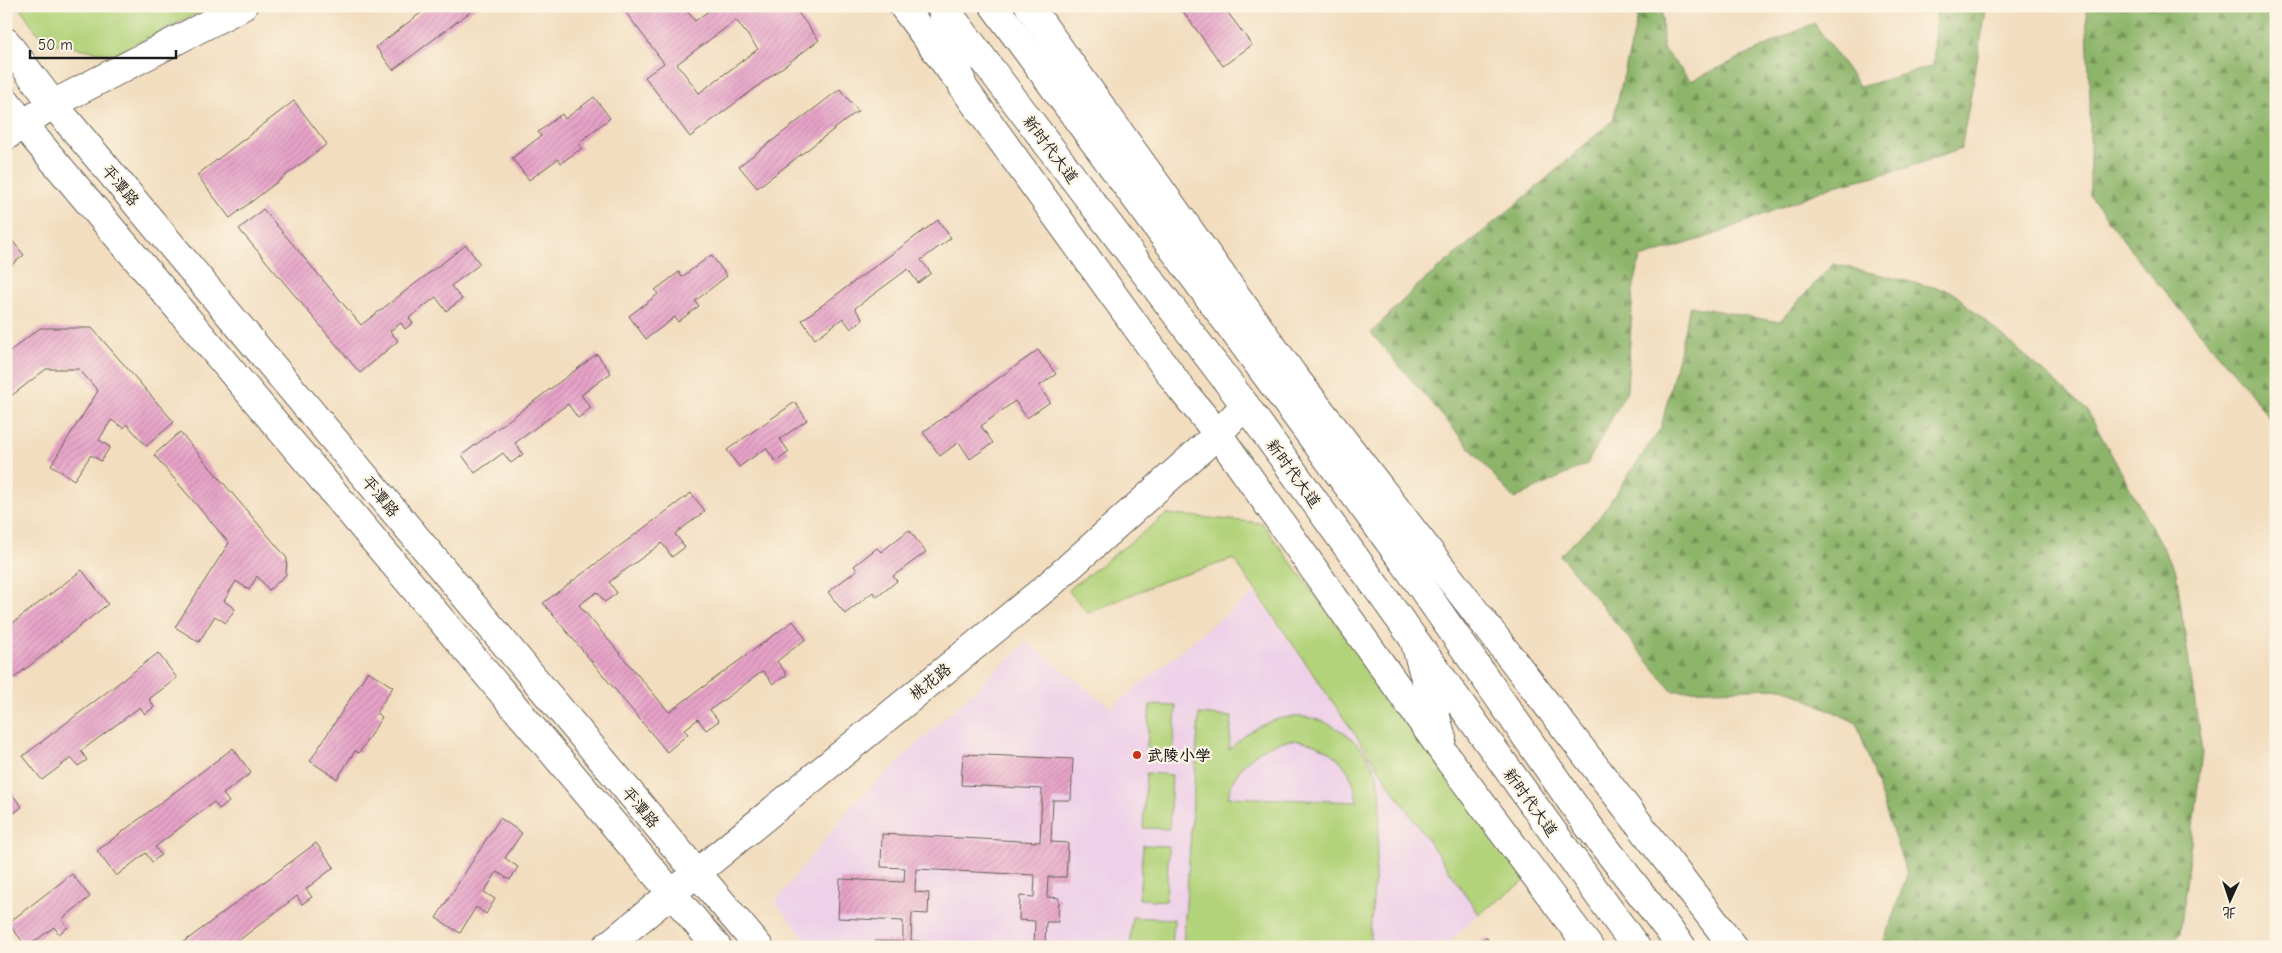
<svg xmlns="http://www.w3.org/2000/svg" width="2282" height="953" font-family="'Comic Neue','LXGW WenKai TC',sans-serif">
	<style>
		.built { fill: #eed0e8 }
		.green { fill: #b2d37a; stroke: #67784b; fill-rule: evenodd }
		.forest { fill: url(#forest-firs); stroke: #546843 }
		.building { fill: url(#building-hatch); fill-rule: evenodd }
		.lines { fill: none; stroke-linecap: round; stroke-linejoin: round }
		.secondary-casing { stroke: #676055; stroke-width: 30 }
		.primary-casing { stroke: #676055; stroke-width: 30 }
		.secondary { stroke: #fff; stroke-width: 28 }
		.primary { stroke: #fff; stroke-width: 28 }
		.poi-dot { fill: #c8321e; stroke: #fcf5e5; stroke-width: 2 }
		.labels { text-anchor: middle; stroke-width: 4.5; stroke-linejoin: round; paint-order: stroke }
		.street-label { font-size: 16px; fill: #1c1c1c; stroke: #fcf5e5 }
		.poi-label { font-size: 16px; font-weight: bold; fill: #1c1c1c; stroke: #fcf5e5; text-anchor: start }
	</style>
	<defs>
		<pattern id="forest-firs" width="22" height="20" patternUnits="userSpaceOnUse" patternTransform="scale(1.25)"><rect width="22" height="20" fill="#8db56a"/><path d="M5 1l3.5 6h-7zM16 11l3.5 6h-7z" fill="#729256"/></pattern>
		<pattern id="building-hatch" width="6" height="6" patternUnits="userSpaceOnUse" patternTransform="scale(1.25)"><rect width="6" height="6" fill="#e6a2c7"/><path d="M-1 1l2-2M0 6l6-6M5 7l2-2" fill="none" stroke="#c58baa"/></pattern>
	</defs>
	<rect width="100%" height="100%" fill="#fcf5e5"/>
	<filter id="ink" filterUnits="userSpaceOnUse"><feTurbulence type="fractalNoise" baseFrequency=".02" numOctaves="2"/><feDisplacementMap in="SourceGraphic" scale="10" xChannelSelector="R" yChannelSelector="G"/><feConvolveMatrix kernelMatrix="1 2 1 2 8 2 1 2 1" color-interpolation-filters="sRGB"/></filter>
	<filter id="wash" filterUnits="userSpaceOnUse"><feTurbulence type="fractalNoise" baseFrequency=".0096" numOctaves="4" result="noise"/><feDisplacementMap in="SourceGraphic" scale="20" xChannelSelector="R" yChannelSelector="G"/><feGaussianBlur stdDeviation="1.12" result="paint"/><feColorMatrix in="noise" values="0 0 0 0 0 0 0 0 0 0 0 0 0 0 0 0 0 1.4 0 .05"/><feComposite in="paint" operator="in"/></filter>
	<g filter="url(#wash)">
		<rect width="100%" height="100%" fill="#f2ddbf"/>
		<path class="built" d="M1256,593L1479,914L1443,947H812L775,902L854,803L1027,642L1112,708L1217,621Z"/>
		<g class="green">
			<path d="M19,6H211L114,55L43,41Z"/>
			<path d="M1167,514L1262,523L1526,880L1479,914L1234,559L1164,581L1088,613L1068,590Z"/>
			<path d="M1150,705L1176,706L1173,761L1146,759Z"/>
			<path d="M1199,714L1232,717L1229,750C1266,711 1313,704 1354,741C1372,757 1381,778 1381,802L1369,947H1183ZM1289,740C1327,740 1354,764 1357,802L1228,797C1234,766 1259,745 1289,740Z"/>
			<path d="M1146,773L1172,775L1169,829L1143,828Z"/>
			<path d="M1143,845L1169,846L1166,901L1139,899Z"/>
			<path d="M1132,917L1174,919L1172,947H1130Z"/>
		</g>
		<g class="forest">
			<path d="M1638,6H1662L1663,49L1691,81L1814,23L1860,87L1933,66L1937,6H1987L1961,149L1903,169L1830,187L1714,235L1640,258L1633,290L1627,390L1587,464L1514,499L1371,333L1415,288L1538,186L1613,120L1639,12Z"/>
			<path d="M2086,6H2276V427L2238,377L2142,265L2090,195V97Z"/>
			<path d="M1833,264L1951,291L2087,410L2176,572L2202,752L2180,933L2167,947H1882L1907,875L1857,723L1783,688L1672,691L1560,555L1598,519L1661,428L1690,306L1779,322Z"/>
		</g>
		<g id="blocks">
			<g class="building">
				<path d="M430,6H478L393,70L376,47Z"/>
				<path d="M621,6H683L695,21L715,6H793L819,40L690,137L645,77L664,63ZM736,20L758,49L699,93L677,64Z"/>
				<path d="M1179,6H1223L1252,45L1223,66Z"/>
				<path d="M840,89L858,111L757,188L739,166Z"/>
				<path d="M594,97L610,118L578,143L582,148L561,163L558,159L529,180L512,158L541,136L538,132L562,114L565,119Z"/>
				<path d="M294,101L327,144L230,218L197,175Z"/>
				<path d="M263,209L361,325L466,245L480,264L451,286L462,299L446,311L436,297L409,318L413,323L405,329L401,323L390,331L398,341L360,373L239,229Z"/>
				<path d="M938,220L951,238L921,260L931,273L918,283L908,269L855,308L863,320L851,329L843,318L815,339L802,320Z"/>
				<path d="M6,233L24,255L6,269Z"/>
				<path d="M711,255L727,276L695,301L699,306L678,322L675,317L646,339L629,316L658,294L655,290L679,272L682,277Z"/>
				<path d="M40,328H92L174,422L146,446L127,424L124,428L111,420L99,440L110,447L101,461L91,455L74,480L51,465L98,391L79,369H46L6,400V354Z"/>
				<path d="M1038,350L1056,374L1039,386L1050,402L1027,418L1015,401L981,426L993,443L970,459L959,442L940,456L923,432Z"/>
				<path d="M597,354L611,373L581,395L591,408L578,418L568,404L515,443L523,454L511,463L503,453L475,473L462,455Z"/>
				<path d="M795,402L807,420L780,439L789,452L776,462L766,448L739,467L727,450Z"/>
				<path d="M180,432L287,558L286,575L269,590L257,576L249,590L236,581L224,601L235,609L226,623L215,616L199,642L175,627L229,543L154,455Z"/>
				<path d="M691,493L705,511L675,534L685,547L672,557L662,543L609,582L617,593L605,602L597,592L579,605L669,712L793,621L806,639L777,661L787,675L773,684L763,671L710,710L719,721L706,730L698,719L684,730L688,734L667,752L543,603Z"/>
				<path d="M909,530L926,552L893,576L897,581L877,597L873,592L845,614L828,592L857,570L854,566L877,548L881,552Z"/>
				<path d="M82,570L108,604L14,678L6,669V628Z"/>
				<path d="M158,653L177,678L149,699L154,707L145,714L140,707L81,751L87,760L78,766L71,758L42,780L23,756Z"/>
				<path d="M368,671L393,687L376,713L382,717L359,753L355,751L337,779L310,761Z"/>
				<path d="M233,748L251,773L223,794L229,802L219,809L214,802L155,847L161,855L152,862L146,853L116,876L97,851Z"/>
				<path d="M963,754L1073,759L1071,800H1053L1051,842L1068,843L1066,877H1048L1047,897L1059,898L1058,922H1046L1045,947H1034L1035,921L1019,920L1020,896L1034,897L1035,875L916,869L915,892L929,893L928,914L912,913L911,941L1008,947H875V941L903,942V921L838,918L840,879L904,882L905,868L881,867L882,834L1040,842L1042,789L961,785Z"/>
				<path d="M6,786L22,807L6,819Z"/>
				<path d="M500,818L522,833L505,858L518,867L510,880L497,872L484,892L495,899L486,914L476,907L460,933L436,918Z"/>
				<path d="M316,843L334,867L306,889L312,897L302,904L297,896L238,941L242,947H181L180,945Z"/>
				<path d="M72,874L90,897L62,919L68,927L59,934L54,927L27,947L8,923Z"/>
				<path d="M1486,937L1494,947H1475Z"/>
			</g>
		</g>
	</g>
	<g filter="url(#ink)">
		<use href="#blocks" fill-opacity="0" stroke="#676055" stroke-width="1"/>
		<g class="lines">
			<g class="secondary-casing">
				<g id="secondary">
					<path d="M903,6L954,75"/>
					<path d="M941,6L963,87L1182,390L1218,434L1449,760L1589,947"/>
					<path d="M1029,6L1293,375L1734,947"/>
					<path d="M6,42L53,104L759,947"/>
					<path d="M6,101L22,123L717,947"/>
					<path d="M6,136L53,104L243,6"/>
					<path d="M1415,643L1442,738"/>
					<path d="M606,947L1049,585L1218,434L1245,405"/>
				</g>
			</g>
			<g class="primary-casing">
				<g id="primary">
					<path d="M943,6L1245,405L1636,947"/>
					<path d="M994,6L1404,562L1587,824L1682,947"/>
				</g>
			</g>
			<use href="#secondary" class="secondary"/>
			<use href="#primary" class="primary"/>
		</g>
	</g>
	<circle class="poi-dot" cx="1137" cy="755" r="5"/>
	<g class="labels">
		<g class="street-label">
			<text transform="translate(1051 149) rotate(53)" y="6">新时代大道</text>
			<text transform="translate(121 185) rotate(50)" y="6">平潭路</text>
			<text transform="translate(1294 473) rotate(54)" y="6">新时代大道</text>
			<text transform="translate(381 496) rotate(50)" y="6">平潭路</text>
			<text transform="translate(930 681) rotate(-39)" y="6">桃花路</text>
			<text transform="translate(1531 802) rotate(54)" y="6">新时代大道</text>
			<text transform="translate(641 807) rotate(50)" y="6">平潭路</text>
		</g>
		<g class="poi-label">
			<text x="1147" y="761">武陵小学</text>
		</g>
	</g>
	<rect width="2282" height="953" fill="none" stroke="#fcf5e5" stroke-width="25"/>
	<g transform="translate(2230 900) rotate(183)" stroke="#fcf5e5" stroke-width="4" paint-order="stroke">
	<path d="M0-4L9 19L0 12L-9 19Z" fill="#1c1c1c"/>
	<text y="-8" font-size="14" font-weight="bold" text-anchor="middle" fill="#1c1c1c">北</text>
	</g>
	<path d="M30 50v8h146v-8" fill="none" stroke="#1c1c1c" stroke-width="2.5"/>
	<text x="38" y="50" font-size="15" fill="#1c1c1c" stroke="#fcf5e5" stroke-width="4" paint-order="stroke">50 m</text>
</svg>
